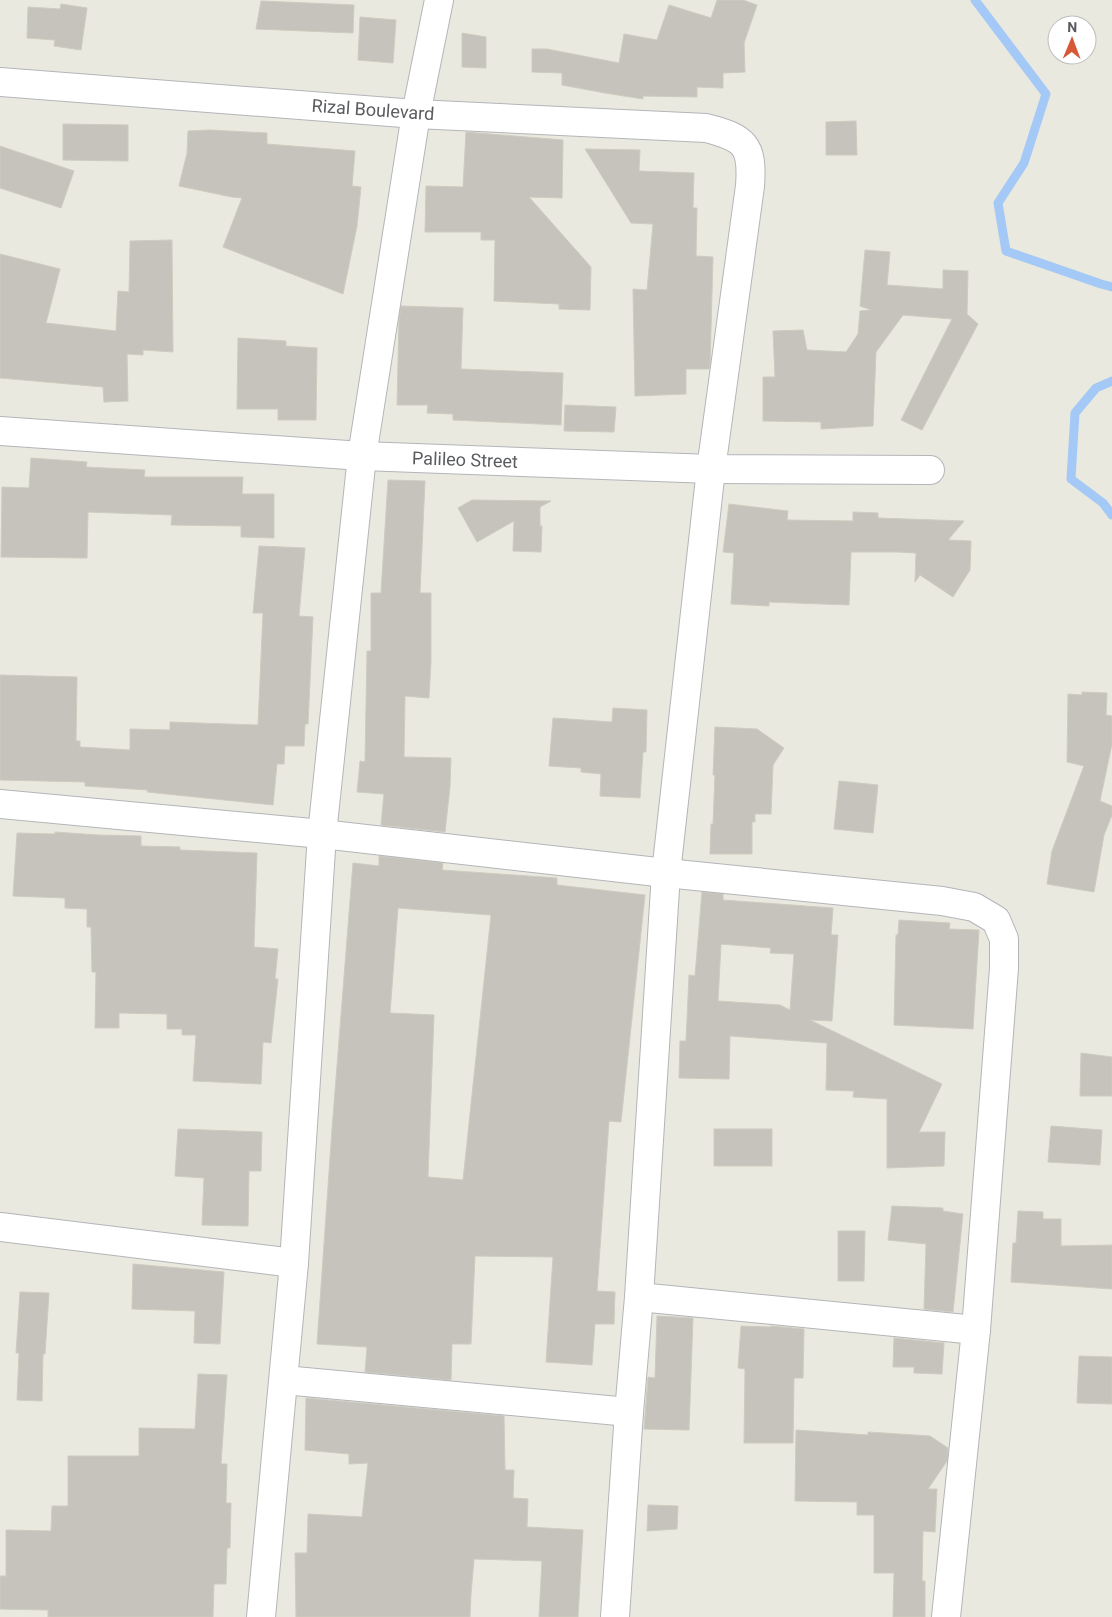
<svg xmlns="http://www.w3.org/2000/svg" width="1112" height="1617" font-family="Roboto,sans-serif">
	<style>
		.lines { fill: none; stroke-linecap: round; stroke-linejoin: round }
		.stream { stroke: #a4c9f6; stroke-width: 9 }
		.building { fill: #c6c3bc; stroke: #cecbbf; fill-rule: evenodd }
		.street-casing { stroke: #b3b5b9; stroke-width: 30 }
		.street { stroke: #fff; stroke-width: 28 }
		.labels { text-anchor: middle; stroke-width: 5; stroke-linejoin: round; paint-order: stroke }
		.street-label { font-size: 18px; fill: #595b5f; stroke: #fff }
	</style>
	<rect width="100%" height="100%" fill="#eae9e0"/>
	<g class="lines">
		<g class="stream">
			<path d="M975,0L1046,94L1024,163L998,203L1006,251L1101,284L1112,287"/>
			<path d="M1112,381L1096,388L1075,413L1071,479L1103,503L1112,515"/>
		</g>
	</g>
	<g class="building">
		<path d="M717,0H743L757,5L744,43L745,72L723,73V88L697,87V97L643,96V99L605,93L562,85V73L532,72V49H547L619,63L624,34L657,40L669,5L711,18Z"/>
		<path d="M261,1L354,5L353,33L256,29Z"/>
		<path d="M61,4L87,8L81,50L54,46L55,40L27,38L28,7L60,9Z"/>
		<path d="M360,17L396,20L393,63L358,60Z"/>
		<path d="M462,33L486,37V68L462,67Z"/>
		<path d="M856,121L857,155H826V122Z"/>
		<path d="M63,124L128,125V161L63,160Z"/>
		<path d="M210,130L267,133V144L355,151L352,186L361,187L357,226L343,294L223,247L242,198L232,197L179,186L187,153L188,131Z"/>
		<path d="M466,132L563,140L562,198L529,197L591,267L590,310L559,309V304L494,301L495,240H481V232H425L426,186L463,187Z"/>
		<path d="M0,146L74,171L61,208L0,188Z"/>
		<path d="M585,149L640,150L639,171L694,173L693,208H697L696,256L713,257L710,365L709,369H686V394L635,396L633,289L647,290L653,224L631,223Z"/>
		<path d="M172,240L173,352L143,350V355L127,354L128,401L104,402L103,387L0,378V254L60,269L46,323L116,331L118,291L129,292L130,241Z"/>
		<path d="M865,250L890,252L887,285L943,289V270L968,271L967,314L978,324L922,430L901,420L952,319L903,315L876,352L873,426L821,429V422L763,421V377H775L773,331L803,330L807,350L846,352L858,334L860,311L871,310L860,306Z"/>
		<path d="M401,306L463,308L461,369L563,373L561,425L453,420V414L427,413L428,405H397L399,321Z"/>
		<path d="M238,338L286,341V346L317,348L316,420H278V409H237Z"/>
		<path d="M565,405L616,407L614,432L564,431Z"/>
		<path d="M31,458L87,462L86,467L145,470L144,477H243L242,494H274V538L241,537V526L171,525L172,515L88,512L87,558L1,557L2,487L29,488Z"/>
		<path d="M388,480L425,481L420,593H431V661L429,698L405,696L404,757L451,758L450,787L445,832L381,825L384,794L357,792L360,761L365,762L367,651H371V593H381Z"/>
		<path d="M472,500L551,501L540,507V526H542L541,552L513,551L514,521L477,542L458,508Z"/>
		<path d="M729,504L788,511L787,520L853,521V512L878,513V518L964,521L948,540L971,541L970,570L953,597L920,575L915,582L916,553L898,552H851L849,605L769,602V606L731,604L734,553L723,552Z"/>
		<path d="M259,546L305,548L299,616L313,617L308,724H305L304,746H285L284,764H277L273,805L147,792L148,790L85,786V782L0,780V675L77,677L76,741H80V747L130,750V729L170,730V722L258,725L263,613H253Z"/>
		<path d="M1082,692L1107,693L1106,715L1112,716V744L1100,801L1112,806V815L1104,835L1094,892L1047,884L1052,851L1084,766L1067,762L1068,694L1082,695Z"/>
		<path d="M613,708L647,710L646,752H643L640,798L600,796L601,774L581,772V768L549,766L553,718L612,722Z"/>
		<path d="M715,727L757,729L784,748L773,765L771,814H755V822H752V854H710L711,824H713L715,775H713Z"/>
		<path d="M839,781L878,785L873,833L834,829Z"/>
		<path d="M55,832L98,835L141,836V846L180,847V850L257,853L254,947L278,949L275,979H278L271,1043L263,1042L261,1084L193,1081L196,1035H182V1029H167V1014L119,1013V1028H95L96,972H92L91,927H87V909L65,908V898L13,896L17,833L55,834Z"/>
		<path d="M379,856L443,863L442,870L557,878V885L645,895L621,1122L609,1121L597,1291L615,1292L614,1324H595L592,1365L546,1362L553,1257L475,1256L471,1344H452L451,1380L365,1372L367,1347L317,1344L332,1129L353,863L379,866ZM398,908L491,915L463,1180L428,1177L434,1015L390,1013Z"/>
		<path d="M702,892L723,894V900L833,908L831,935H838L832,1021L810,1020L942,1084L919,1132H945L944,1166L887,1168V1099L853,1097L854,1091L826,1090L827,1043L730,1036L729,1079L679,1078L680,1041H686L689,975L695,976ZM721,944L771,948L770,953L794,954L790,1010L780,1005L718,1001Z"/>
		<path d="M899,920L950,923L949,929L979,930L973,1029L894,1025L896,935H898Z"/>
		<path d="M1081,1053L1112,1057V1096H1080Z"/>
		<path d="M1051,1126L1102,1130L1100,1165L1048,1162Z"/>
		<path d="M178,1129L262,1132L261,1171H249L248,1226L202,1225L204,1178L175,1176Z"/>
		<rect x="714" y="1129" width="58" height="37"/>
		<path d="M892,1206L943,1208V1211L963,1214L953,1312L924,1309L926,1244L888,1240Z"/>
		<path d="M1018,1211L1043,1212V1219H1061V1246L1112,1245V1289L1011,1282L1013,1243H1016Z"/>
		<path d="M838,1231H865L864,1281H838Z"/>
		<path d="M133,1264L224,1272L220,1344L194,1343L195,1311L132,1309Z"/>
		<path d="M20,1292L49,1293L45,1354H43L42,1401L17,1400L19,1353H16Z"/>
		<path d="M657,1316L693,1318L689,1430L644,1429L648,1377L655,1378Z"/>
		<path d="M741,1326L771,1327V1326L804,1329L803,1378H794L793,1443H744L745,1369L738,1368Z"/>
		<path d="M894,1338L944,1343L942,1374L914,1373V1367H893Z"/>
		<path d="M1079,1356L1112,1357V1404L1077,1403Z"/>
		<path d="M198,1374L227,1375L221,1464H227L226,1503H231L230,1548H227L226,1584H214L213,1617H48V1610L0,1609V1576H6V1530L51,1531L52,1506H68V1456H139V1428L195,1429Z"/>
		<path d="M306,1398L504,1416L505,1470H514L513,1498L528,1499L527,1527L583,1530L578,1617H539L542,1561L474,1559L471,1594L470,1617H296L295,1553H307L308,1514L362,1517L368,1463L349,1464V1454L305,1450Z"/>
		<path d="M796,1430L868,1435V1432L930,1436L948,1448L947,1461L928,1489H937L935,1532L923,1531L922,1581H925V1617H893L894,1573H874V1515H857V1502L795,1501Z"/>
		<path d="M648,1505L678,1506L677,1529L647,1531Z"/>
	</g>
	<g class="lines">
		<g class="street-casing">
			<g id="street">
				<path d="M0,82L416,114L706,128C745,138 753,145 750,186L711,469L666,873L639,1297L629,1412L615,1617"/>
				<path d="M0,431L362,456L711,469L930,470"/>
				<path d="M0,804L322,834L666,873L942,901L974,907L996,920L1004,939V968L976,1330L946,1617"/>
				<path d="M0,1227L294,1263"/>
				<path d="M639,1297L976,1330"/>
				<path d="M284,1380L629,1412"/>
				<path d="M261,1617L294,1263L322,834L362,456L416,114L439,0"/>
			</g>
		</g>
		<use href="#street" class="street"/>
	</g>
	<g class="labels">
		<g class="street-label">
			<text transform="translate(373 110) rotate(4)" y="6">Rizal Boulevard</text>
			<text transform="translate(465 460) rotate(2)" y="6">Palileo Street</text>
		</g>
	</g>
	<g transform="translate(1072 40) rotate(1)"><circle r="24" fill="#ffffff" stroke="#bdbdbf"/>
	<path d="M0-4L9 19L0 12L-9 19Z" fill="#d75739"/>
	<text y="-8" font-size="14" font-weight="bold" text-anchor="middle" fill="#595b5f">N</text>
	</g>
</svg>
